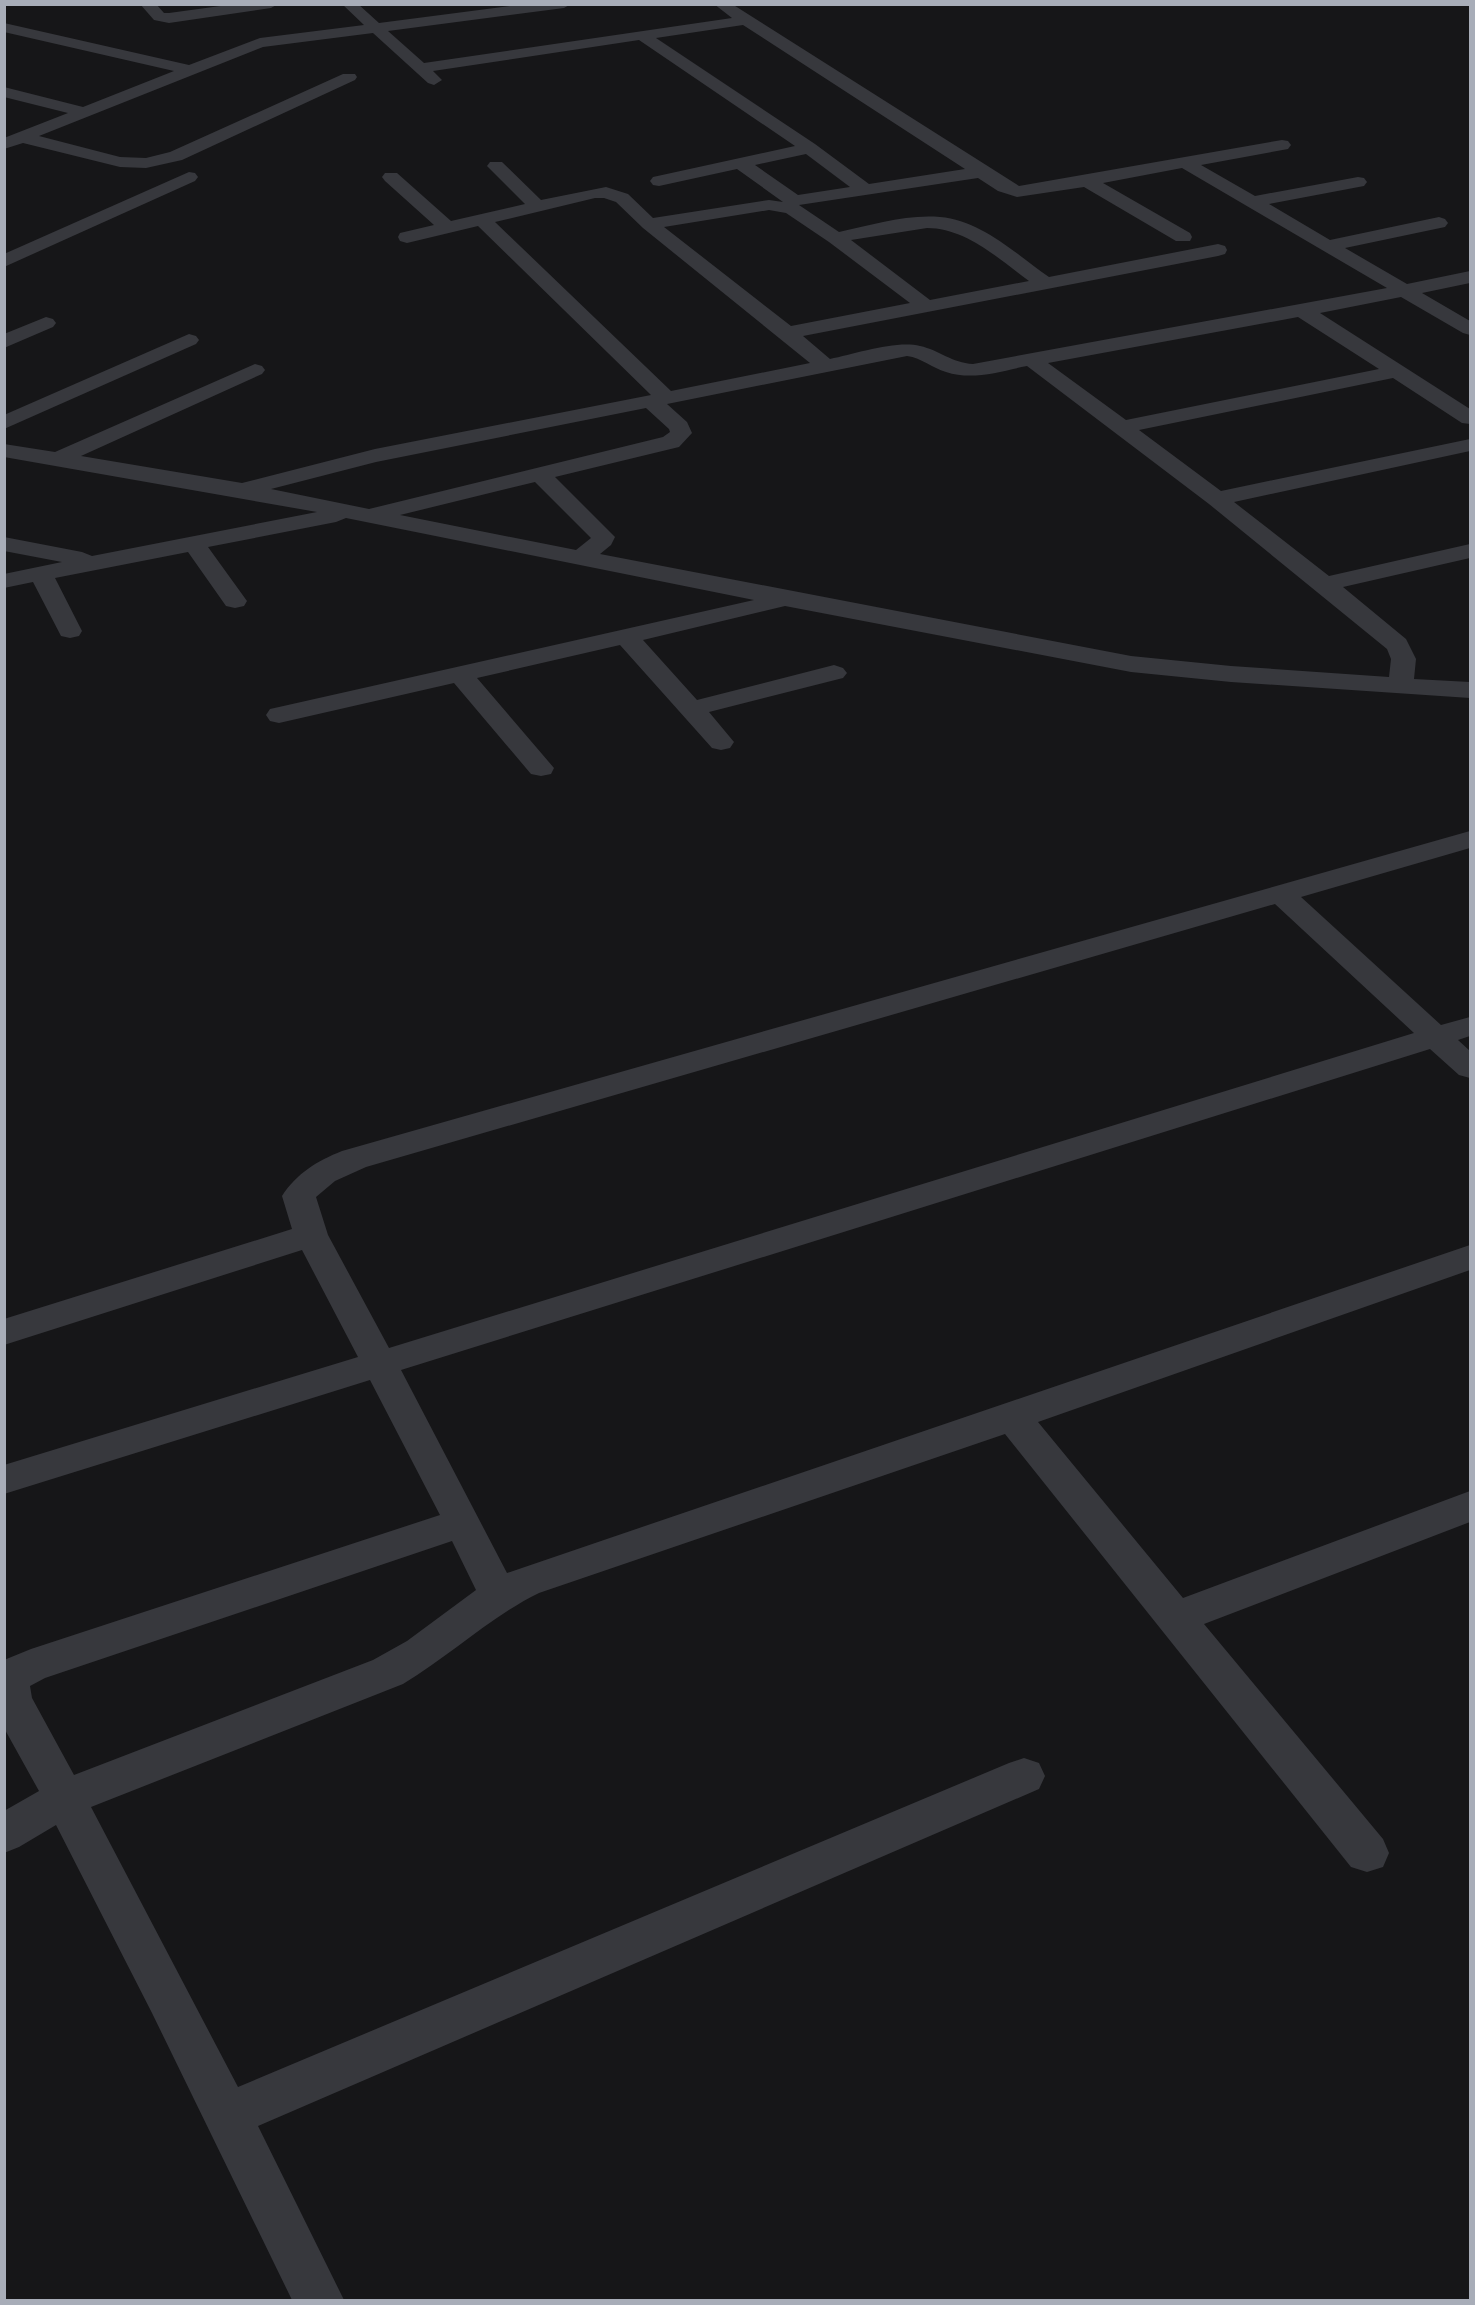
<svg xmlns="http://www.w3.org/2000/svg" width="1475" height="2305" font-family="'Work Sans',sans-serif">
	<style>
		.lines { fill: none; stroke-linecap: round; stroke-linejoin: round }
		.minor { fill: #37383d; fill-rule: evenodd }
	</style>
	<rect width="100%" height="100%" fill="#161618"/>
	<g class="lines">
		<g class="minor">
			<path d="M140,4H156L164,13H169L235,4H278L271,8L169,23L154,20Z"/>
			<path d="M342,4H358L379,23L525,4H571L564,8L388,31L424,63L732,18L714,4H732L1019,186L1282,140L1288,141L1291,145L1288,149L1201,165L1255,196L1358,177L1364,178L1367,182L1364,186L1269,204L1330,240L1439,217L1445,219L1448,223L1445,227L1345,248L1407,284L1470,271V283L1422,293L1470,321V335L1463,333L1401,297L1320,313L1470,409V424L1462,423L1393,378L1139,430L1221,491L1470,439V451L1234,502L1329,576L1470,544V558L1343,587L1406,639L1416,659L1414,679L1470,682V698L1231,682L1131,672L785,606L643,640L697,700L834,665L843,668L847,673L843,678L709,712L734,742L730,748L721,750L712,748L620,645L477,678L554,768L551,774L541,776L531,774L454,683L279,723L270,721L266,715L270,709L279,707L754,600L346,518L336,522L208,547L247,601L244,606L235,608L226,606L188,552L55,578L82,631L79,636L70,638L61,636L33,582L4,588V574L62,562L4,551V537L82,552L92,556L317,512L4,457V444L55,452L255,364L262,366L265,370L262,374L81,456L242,483L375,449L651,395L478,226L407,243L400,241L398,237L400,233L434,225L385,181L382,177L385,173H397L451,221L525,204L487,166L490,162H502L541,200L606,187L628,194L653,218L769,200L783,202L737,169L659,186L653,185L650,181L653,177L795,146L639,40L433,71L442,80L434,85L428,83L373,33L263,47L39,136L120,157L146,158L170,152L343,74H355L357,77L355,80L182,160L146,168L120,167L23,143L4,149V138L68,113L4,97V87L83,107L174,71L4,32V23L189,65L260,38L364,25ZM743,25L965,169L869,184L815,144L656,38ZM806,154L850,187L798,195L755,165ZM1182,168L1387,288L973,364C952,363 939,350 920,346C896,340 855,354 830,359L803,336L1218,256L1225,254L1227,250L1225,246L1218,244L1049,277C1017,255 981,220 940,217C907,214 871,225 839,232L799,205L978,178L998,191L1017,197L1084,187L1176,241H1190L1192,237L1190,233L1103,183ZM595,198H604L616,202L643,228L810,363L671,391L495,222ZM769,210L786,213L829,242L910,303L791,326L664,227ZM927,228C966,228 999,259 1029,281L930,300L851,240ZM1298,317L1379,369L1126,420L1048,363ZM907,356C922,358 932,368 946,372C973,381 1001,371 1027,366L1209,504L1387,649L1391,659L1389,677L1231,666L1131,656L600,554L611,545L615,537L555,477L679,447L692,433L687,422L667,404ZM646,408L669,429L670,432L663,437L369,509L271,489L376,462ZM535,482L591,538L576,550L400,515Z"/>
			<path d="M189,172L195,173L198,177L195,181L4,267V254Z"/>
			<path d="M46,317L53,319L56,323L53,327L4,348V334Z"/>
			<path d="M189,334L196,336L199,340L196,344L4,429V415Z"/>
			<path d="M1470,831V848L1301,897L1441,1025L1470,1017V1036L1458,1040L1470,1051V1078L1459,1075L1430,1049L401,1370L507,1573L1470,1245V1270L1038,1422L1183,1598L1470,1491V1522L1204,1624L1383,1839L1389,1853L1383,1867L1367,1872L1351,1867L1005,1434L539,1593C490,1617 450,1656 403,1684L91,1807L238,2087L1009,1763L1024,1758L1039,1763L1045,1776L1039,1789L258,2126L344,2300H292L152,2013L56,1825L19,1847L4,1853V1811L39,1791L4,1728V1660L31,1649L440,1515L370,1380L4,1494V1465L358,1357L302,1250L4,1345V1319L292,1229L282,1196C297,1173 317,1161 342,1151ZM1275,904L1414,1033L389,1348L328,1235L316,1197L335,1181L366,1167ZM452,1541L476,1590L407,1641L373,1660L74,1775L32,1698L30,1686L45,1678Z"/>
		</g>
	</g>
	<rect width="1475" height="2305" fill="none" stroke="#a8adb8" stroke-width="12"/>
</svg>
